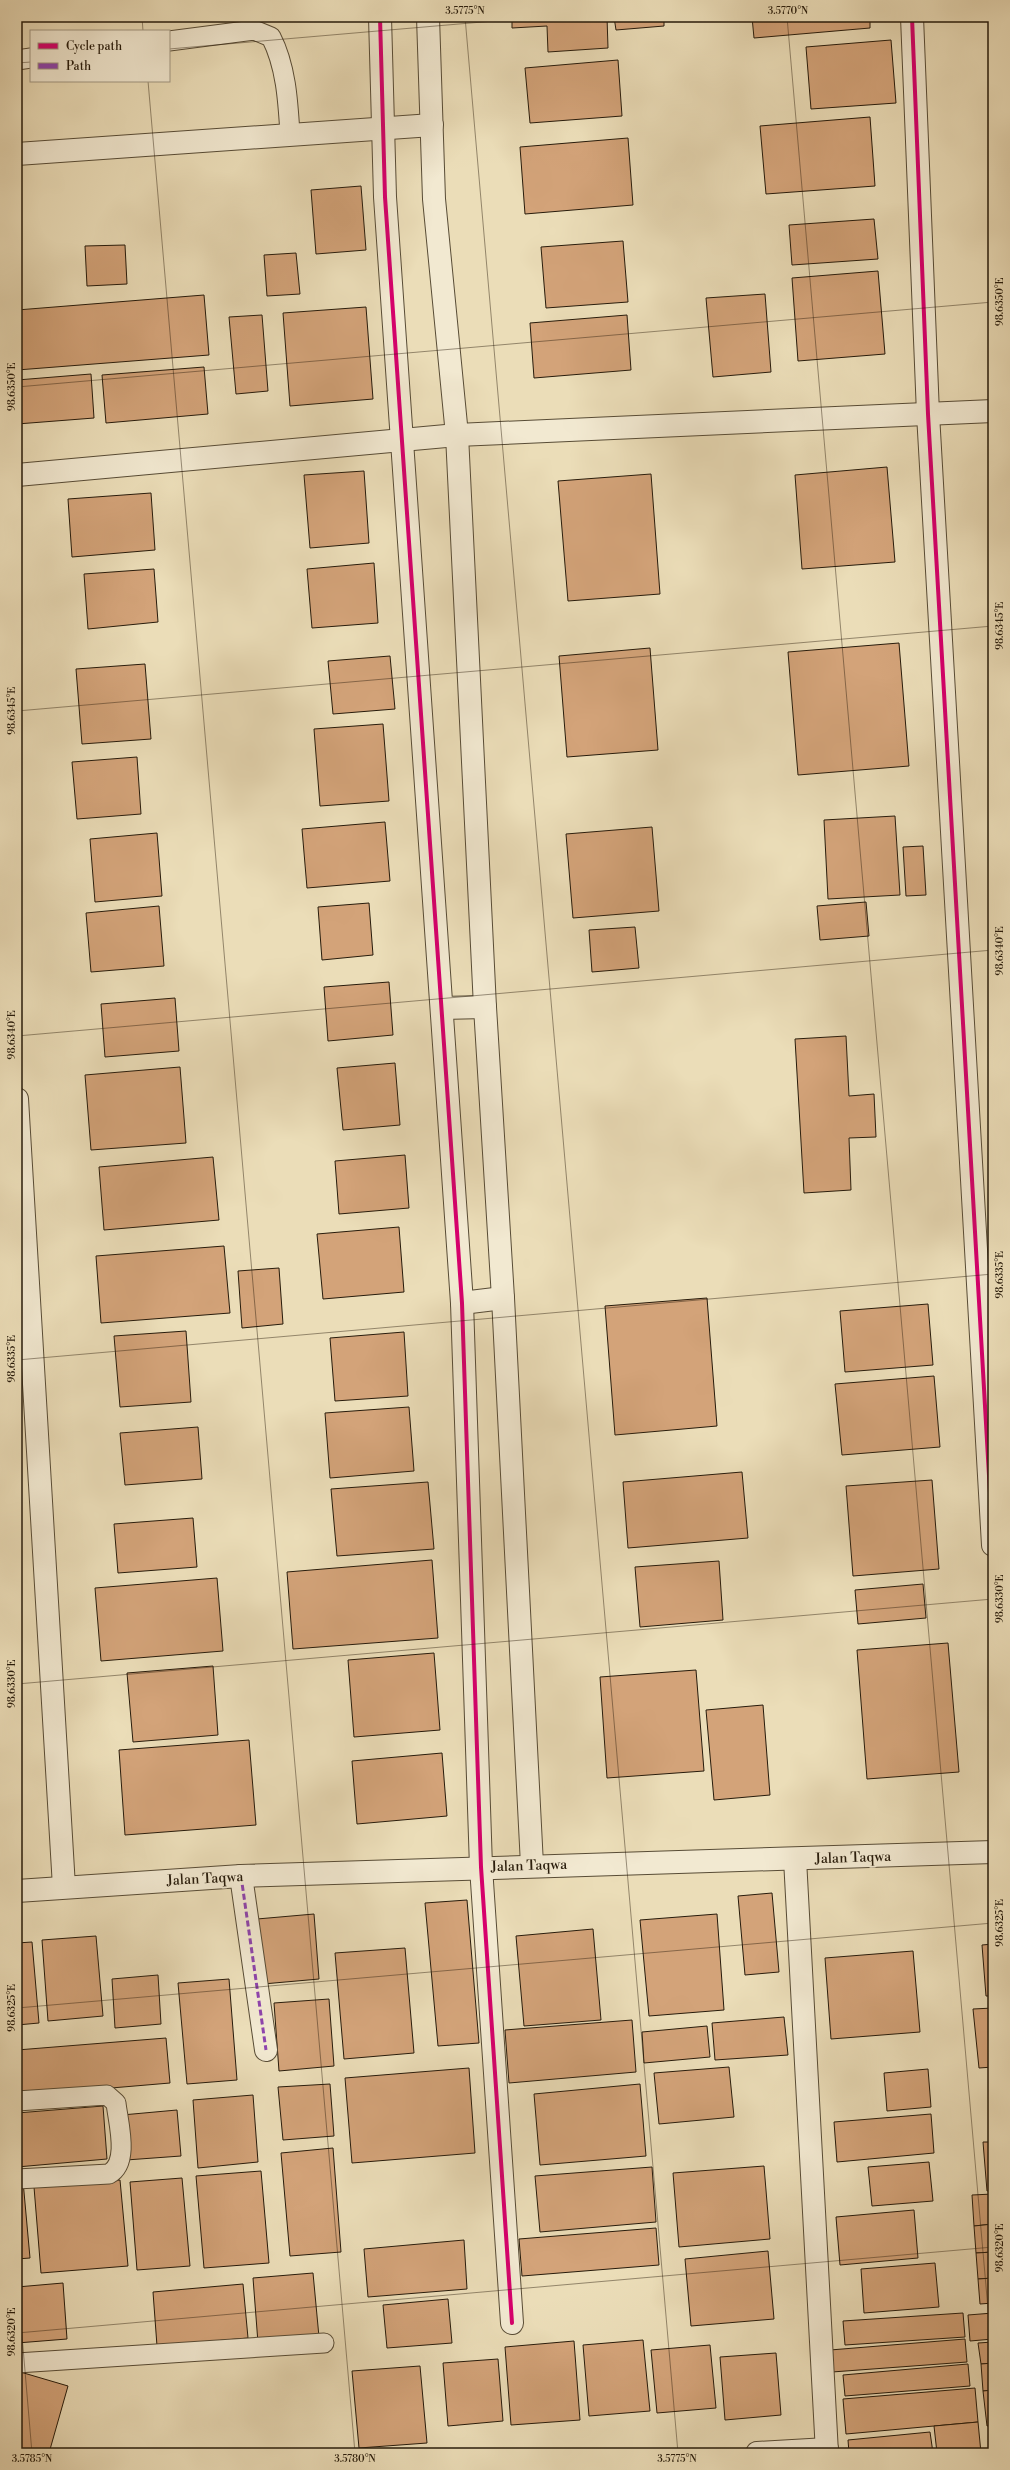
<svg xmlns="http://www.w3.org/2000/svg" width="1010" height="2470" font-family="'Libre Bodoni',serif">
	<style>
		.building { fill: #d3a379; stroke: #271b0b }
		.lines { fill: none; stroke-linecap: round; stroke-linejoin: round }
		.lane-casing { stroke: #584c36; stroke-width: 21 }
		.street-casing { stroke: #584c36; stroke-width: 24 }
		.lane { stroke: #f2e9d1; stroke-width: 19 }
		.street { stroke: #f2e9d1; stroke-width: 22 }
		.quiet { stroke: #8e44ad; stroke-width: 3; stroke-dasharray: 6 3; stroke-linecap: butt }
		.cycleway-casing { stroke: #f2e9d1; stroke-width: 6 }
		.cycleway { stroke: #d6006c; stroke-width: 4 }
		.ticks { fill: none; stroke: #271b0b; stroke-width: 1; stroke-opacity: 0.45 }
		.labels { text-anchor: middle; stroke-width: 4; stroke-linejoin: round; paint-order: stroke }
		.street-label { font-size: 14px; fill: #271b0b; stroke: #f2e9d1 }
		.neatline { fill: none; stroke: #271b0b; stroke-width: 1.5 }
		.ticks-label { font-size: 10px; text-anchor: middle; fill: #271b0b }
	</style>
	<rect width="100%" height="100%" fill="#ebddb8"/>
	<filter id="stains"><feTurbulence type="fractalNoise" baseFrequency=".005" numOctaves="4"/><feColorMatrix values="0 0 0 0 .2 0 0 0 0 .09 0 0 0 0 .02 0 0 0 .5 -.17"/></filter>
	<radialGradient id="worn" r=".72"><stop offset=".6" stop-color="#630" stop-opacity="0"/><stop offset="1" stop-color="#630" stop-opacity=".3"/></radialGradient>
	<g class="building">
		<path d="M512,17H607L608,48L548,52L547,26L512,28Z"/>
		<path d="M614,17H664V26L616,30Z"/>
		<path d="M752,17H870V28L754,38Z"/>
		<path d="M891,40L896,103L811,109L806,47Z"/>
		<path d="M618,60L622,116L530,123L525,68Z"/>
		<path d="M870,117L875,186L766,194L760,126Z"/>
		<path d="M628,138L633,205L525,214L520,147Z"/>
		<path d="M361,186L366,250L316,254L311,190Z"/>
		<path d="M874,219L878,259L792,265L789,225Z"/>
		<path d="M623,241L628,302L546,308L541,247Z"/>
		<path d="M125,245L127,284L87,286L85,246Z"/>
		<path d="M296,253L300,294L267,296L264,255Z"/>
		<path d="M878,271L885,354L798,361L792,278Z"/>
		<path d="M765,294L771,372L713,377L706,298Z"/>
		<path d="M204,295L209,355L17,370V310Z"/>
		<path d="M366,307L373,399L290,406L283,313Z"/>
		<path d="M262,315L268,391L236,394L229,317Z"/>
		<path d="M627,315L631,370L534,378L530,323Z"/>
		<path d="M204,367L208,414L106,423L102,375Z"/>
		<path d="M91,374L94,418L17,424V380Z"/>
		<path d="M887,467L895,562L802,569L795,475Z"/>
		<path d="M364,471L369,543L310,548L304,475Z"/>
		<path d="M651,474L660,594L568,601L558,481Z"/>
		<path d="M151,493L155,550L72,557L68,499Z"/>
		<path d="M374,563L378,623L312,628L307,569Z"/>
		<path d="M154,569L158,622L88,629L84,574Z"/>
		<path d="M899,643L909,766L798,775L788,652Z"/>
		<path d="M650,648L658,750L567,757L559,656Z"/>
		<path d="M390,656L395,709L333,714L328,661Z"/>
		<path d="M145,664L151,739L82,744L76,669Z"/>
		<path d="M383,724L389,801L320,806L314,729Z"/>
		<path d="M137,757L141,814L77,819L72,762Z"/>
		<path d="M895,816L900,895L828,899L824,820Z"/>
		<path d="M385,822L390,881L307,888L302,829Z"/>
		<path d="M652,827L659,911L573,918L566,834Z"/>
		<path d="M157,833L162,896L95,902L90,839Z"/>
		<path d="M923,846L926,895L906,896L903,847Z"/>
		<path d="M866,902L869,936L820,940L817,906Z"/>
		<path d="M369,903L373,955L322,960L318,907Z"/>
		<path d="M159,906L164,966L91,972L86,913Z"/>
		<path d="M635,927L639,968L592,972L589,930Z"/>
		<path d="M389,982L393,1035L328,1041L324,987Z"/>
		<path d="M175,998L179,1051L105,1057L101,1004Z"/>
		<path d="M846,1036L849,1096L874,1094L876,1137L849,1138L851,1190L804,1193L795,1039Z"/>
		<path d="M395,1063L400,1125L343,1130L337,1068Z"/>
		<path d="M180,1067L186,1143L91,1150L85,1075Z"/>
		<path d="M405,1155L409,1208L339,1214L335,1161Z"/>
		<path d="M213,1157L219,1220L104,1230L99,1167Z"/>
		<path d="M399,1227L404,1292L323,1299L317,1234Z"/>
		<path d="M224,1246L230,1313L101,1323L96,1256Z"/>
		<path d="M279,1268L283,1324L242,1328L238,1271Z"/>
		<path d="M707,1298L717,1426L615,1435L605,1306Z"/>
		<path d="M928,1304L933,1365L845,1372L840,1311Z"/>
		<path d="M186,1331L191,1402L120,1407L114,1336Z"/>
		<path d="M404,1332L408,1396L335,1401L330,1338Z"/>
		<path d="M934,1376L940,1447L842,1455L835,1384Z"/>
		<path d="M409,1407L414,1471L330,1478L325,1413Z"/>
		<path d="M198,1427L202,1479L125,1485L120,1433Z"/>
		<path d="M742,1472L748,1538L628,1548L623,1482Z"/>
		<path d="M932,1480L939,1569L853,1576L846,1486Z"/>
		<path d="M428,1482L434,1549L337,1556L331,1489Z"/>
		<path d="M193,1518L197,1567L118,1573L114,1524Z"/>
		<path d="M432,1560L438,1638L293,1649L287,1572Z"/>
		<path d="M719,1561L723,1620L640,1627L635,1567Z"/>
		<path d="M217,1578L223,1651L101,1661L95,1588Z"/>
		<path d="M923,1584L926,1618L858,1624L855,1590Z"/>
		<path d="M948,1643L959,1772L867,1779L857,1650Z"/>
		<path d="M434,1653L440,1730L354,1737L348,1660Z"/>
		<path d="M213,1666L218,1735L133,1742L127,1673Z"/>
		<path d="M696,1670L704,1771L607,1778L600,1677Z"/>
		<path d="M763,1705L770,1795L714,1800L706,1710Z"/>
		<path d="M249,1740L256,1825L125,1835L119,1750Z"/>
		<path d="M442,1753L447,1816L357,1824L352,1761Z"/>
		<path d="M772,1893L779,1972L745,1975L738,1896Z"/>
		<path d="M467,1900L479,2043L438,2046L425,1903Z"/>
		<path d="M314,1914L319,1979L263,1984L257,1919Z"/>
		<path d="M717,1914L724,2010L649,2016L640,1920Z"/>
		<path d="M593,1929L601,2020L524,2026L516,1936Z"/>
		<path d="M96,1936L103,2016L48,2021L42,1940Z"/>
		<path d="M32,1942L39,2023L17,2025V1943Z"/>
		<path d="M993,1944V1996H986L982,1945Z"/>
		<path d="M405,1948L414,2053L344,2059L335,1953Z"/>
		<path d="M913,1951L920,2032L831,2039L825,1958Z"/>
		<path d="M158,1975L161,2024L115,2028L112,1979Z"/>
		<path d="M229,1979L237,2080L187,2084L178,1983Z"/>
		<path d="M329,1999L334,2066L279,2071L274,2003Z"/>
		<path d="M993,2008V2067L979,2068L973,2009Z"/>
		<path d="M784,2017L788,2055L715,2060L712,2023Z"/>
		<path d="M632,2020L636,2072L509,2083L505,2030Z"/>
		<path d="M707,2026L710,2057L644,2063L642,2032Z"/>
		<path d="M166,2038L170,2083L17,2096V2050Z"/>
		<path d="M729,2067L734,2117L659,2124L654,2073Z"/>
		<path d="M469,2068L475,2153L352,2163L345,2078Z"/>
		<path d="M928,2069L931,2107L887,2111L884,2073Z"/>
		<path d="M330,2084L334,2136L283,2140L278,2087Z"/>
		<path d="M640,2084L646,2156L540,2165L534,2094Z"/>
		<path d="M253,2095L258,2162L198,2168L193,2100Z"/>
		<path d="M103,2106L107,2159L17,2167V2113Z"/>
		<path d="M177,2110L181,2156L126,2160L122,2115Z"/>
		<path d="M931,2114L934,2153L837,2162L834,2122Z"/>
		<path d="M983,2142H993V2190L987,2191Z"/>
		<path d="M333,2148L341,2252L290,2256L281,2153Z"/>
		<path d="M929,2162L933,2201L872,2206L868,2167Z"/>
		<path d="M764,2166L770,2239L679,2247L673,2173Z"/>
		<path d="M652,2167L656,2222L540,2232L535,2176Z"/>
		<path d="M261,2171L269,2263L204,2268L196,2176Z"/>
		<path d="M182,2178L190,2266L137,2270L130,2182Z"/>
		<path d="M120,2180L128,2266L41,2273L34,2187Z"/>
		<path d="M23,2181L30,2258L17,2259V2182Z"/>
		<path d="M993,2194V2224L974,2226L972,2195Z"/>
		<path d="M914,2210L918,2258L840,2265L836,2217Z"/>
		<path d="M993,2224V2252L976,2253L974,2226Z"/>
		<path d="M656,2228L659,2265L522,2276L519,2239Z"/>
		<path d="M464,2240L467,2289L368,2297L364,2249Z"/>
		<path d="M768,2251L774,2319L691,2326L685,2259Z"/>
		<path d="M993,2252V2278L978,2279L976,2253Z"/>
		<path d="M935,2263L939,2307L864,2313L861,2269Z"/>
		<path d="M313,2273L319,2337L258,2343L253,2278Z"/>
		<path d="M993,2278V2303L980,2304L978,2279Z"/>
		<path d="M63,2283L67,2339L17,2343V2287Z"/>
		<path d="M243,2284L248,2338L157,2346L153,2292Z"/>
		<path d="M448,2299L452,2343L387,2348L383,2305Z"/>
		<path d="M963,2313L965,2337L845,2345L843,2321Z"/>
		<path d="M993,2313V2339L970,2341L968,2315Z"/>
		<path d="M965,2339L967,2362L832,2372L830,2350Z"/>
		<path d="M643,2340L650,2411L589,2416L583,2345Z"/>
		<path d="M574,2341L580,2420L511,2425L505,2347Z"/>
		<path d="M993,2342V2363L981,2364L978,2343Z"/>
		<path d="M710,2345L716,2408L657,2413L651,2350Z"/>
		<path d="M776,2353L781,2415L725,2420L720,2357Z"/>
		<path d="M498,2359L503,2421L448,2426L443,2363Z"/>
		<path d="M993,2363V2390L983,2391L981,2364Z"/>
		<path d="M968,2364L970,2386L845,2396L843,2375Z"/>
		<path d="M420,2366L427,2443L359,2448L352,2371Z"/>
		<path d="M17,2371L68,2386L49,2453H17Z"/>
		<path d="M975,2388L978,2422L846,2434L843,2399Z"/>
		<path d="M993,2390V2425L987,2426L983,2391Z"/>
		<path d="M978,2422L981,2453H937L934,2426Z"/>
		<path d="M930,2432L933,2453H849L848,2440Z"/>
	</g>
	<g class="lines">
		<g class="lane-casing">
			<g id="lane">
				<path d="M169,41L254,30L271,37C286,66 288,101 290,134"/>
				<path d="M17,60L31,58"/>
				<path d="M17,2101L107,2095L116,2103C118,2122 130,2163 109,2174L17,2179"/>
				<path d="M17,2363L324,2343"/>
			</g>
		</g>
		<g class="street-casing">
			<g id="street">
				<path d="M380,17L385,197L462,1303L481,1867L512,2323"/>
				<path d="M428,17L434,199L457,435L485,1007L503,1298L532,1865"/>
				<path d="M912,17L928,414L993,1545"/>
				<path d="M17,154L432,125"/>
				<path d="M17,475L457,435L993,411"/>
				<path d="M442,1008L485,1007"/>
				<path d="M17,1099L64,1887"/>
				<path d="M462,1303L503,1298"/>
				<path d="M795,1859L827,2453"/>
				<path d="M241,1876L266,2050"/>
				<path d="M17,1891L241,1876L993,1852"/>
				<path d="M757,2453L827,2449"/>
			</g>
		</g>
		<use href="#lane" class="lane"/>
		<use href="#street" class="street"/>
		<path class="quiet" d="M241,1876L266,2050"/>
		<g class="cycleway-casing">
			<g id="cycleway">
				<path d="M380,17L385,197L462,1303L481,1867L512,2323"/>
				<path d="M912,17L928,414L993,1545"/>
			</g>
		</g>
		<use href="#cycleway" class="cycleway"/>
	</g>
	<path class="ticks" d="M142,17L143,31M465,17L678,2453M787,17L993,2366M169,49L540,17M17,63L31,62M148,81L355,2453M17,387L993,302M17,711L993,626M17,1036L993,950M17,1360L993,1274M17,1684L993,1599M17,2008L993,1923M17,2277L32,2453M17,2333L993,2247"/>
	<g class="labels">
		<g class="street-label">
			<text transform="translate(853 1857) rotate(-2)" y="5">Jalan Taqwa</text>
			<text transform="translate(529 1865) rotate(-2)" y="5">Jalan Taqwa</text>
			<text transform="translate(205 1878) rotate(-3)" y="5">Jalan Taqwa</text>
		</g>
	</g>
	<rect width="1010" height="2470" fill="none" stroke="#ebddb8" stroke-width="44"/>
	<rect x="30" y="30" width="140" height="52" fill="#f2e9d1" stroke="#a19782"/>
	<rect x="38" y="43" width="20" height="6" fill="#d6006c" stroke="#a19782"/>
	<text x="66" y="50" font-size="12" fill="#271b0b">Cycle path</text>
	<rect x="38" y="63" width="20" height="6" fill="#8e44ad" stroke="#a19782"/>
	<text x="66" y="70" font-size="12" fill="#271b0b">Path</text>
	<rect x="22" y="22" width="966" height="2426" class="neatline"/>
	<g class="ticks-label">
		<text x="465" y="14">3.5775°N</text>
		<text x="788" y="14">3.5770°N</text>
		<text transform="translate(999 302) rotate(-90)" y="4">98.6350°E</text>
		<text transform="translate(11 387) rotate(-90)" y="4">98.6350°E</text>
		<text transform="translate(999 626) rotate(-90)" y="4">98.6345°E</text>
		<text transform="translate(11 711) rotate(-90)" y="4">98.6345°E</text>
		<text transform="translate(999 951) rotate(-90)" y="4">98.6340°E</text>
		<text transform="translate(11 1035) rotate(-90)" y="4">98.6340°E</text>
		<text transform="translate(999 1275) rotate(-90)" y="4">98.6335°E</text>
		<text transform="translate(11 1359) rotate(-90)" y="4">98.6335°E</text>
		<text transform="translate(999 1599) rotate(-90)" y="4">98.6330°E</text>
		<text transform="translate(11 1684) rotate(-90)" y="4">98.6330°E</text>
		<text transform="translate(999 1923) rotate(-90)" y="4">98.6325°E</text>
		<text transform="translate(11 2008) rotate(-90)" y="4">98.6325°E</text>
		<text transform="translate(999 2248) rotate(-90)" y="4">98.6320°E</text>
		<text transform="translate(11 2332) rotate(-90)" y="4">98.6320°E</text>
		<text x="32" y="2462">3.5785°N</text>
		<text x="355" y="2462">3.5780°N</text>
		<text x="677" y="2462">3.5775°N</text>
	</g>
	<rect width="100%" height="100%" filter="url(#stains)"/>
	<rect width="100%" height="100%" fill="url(#worn)"/>
</svg>
